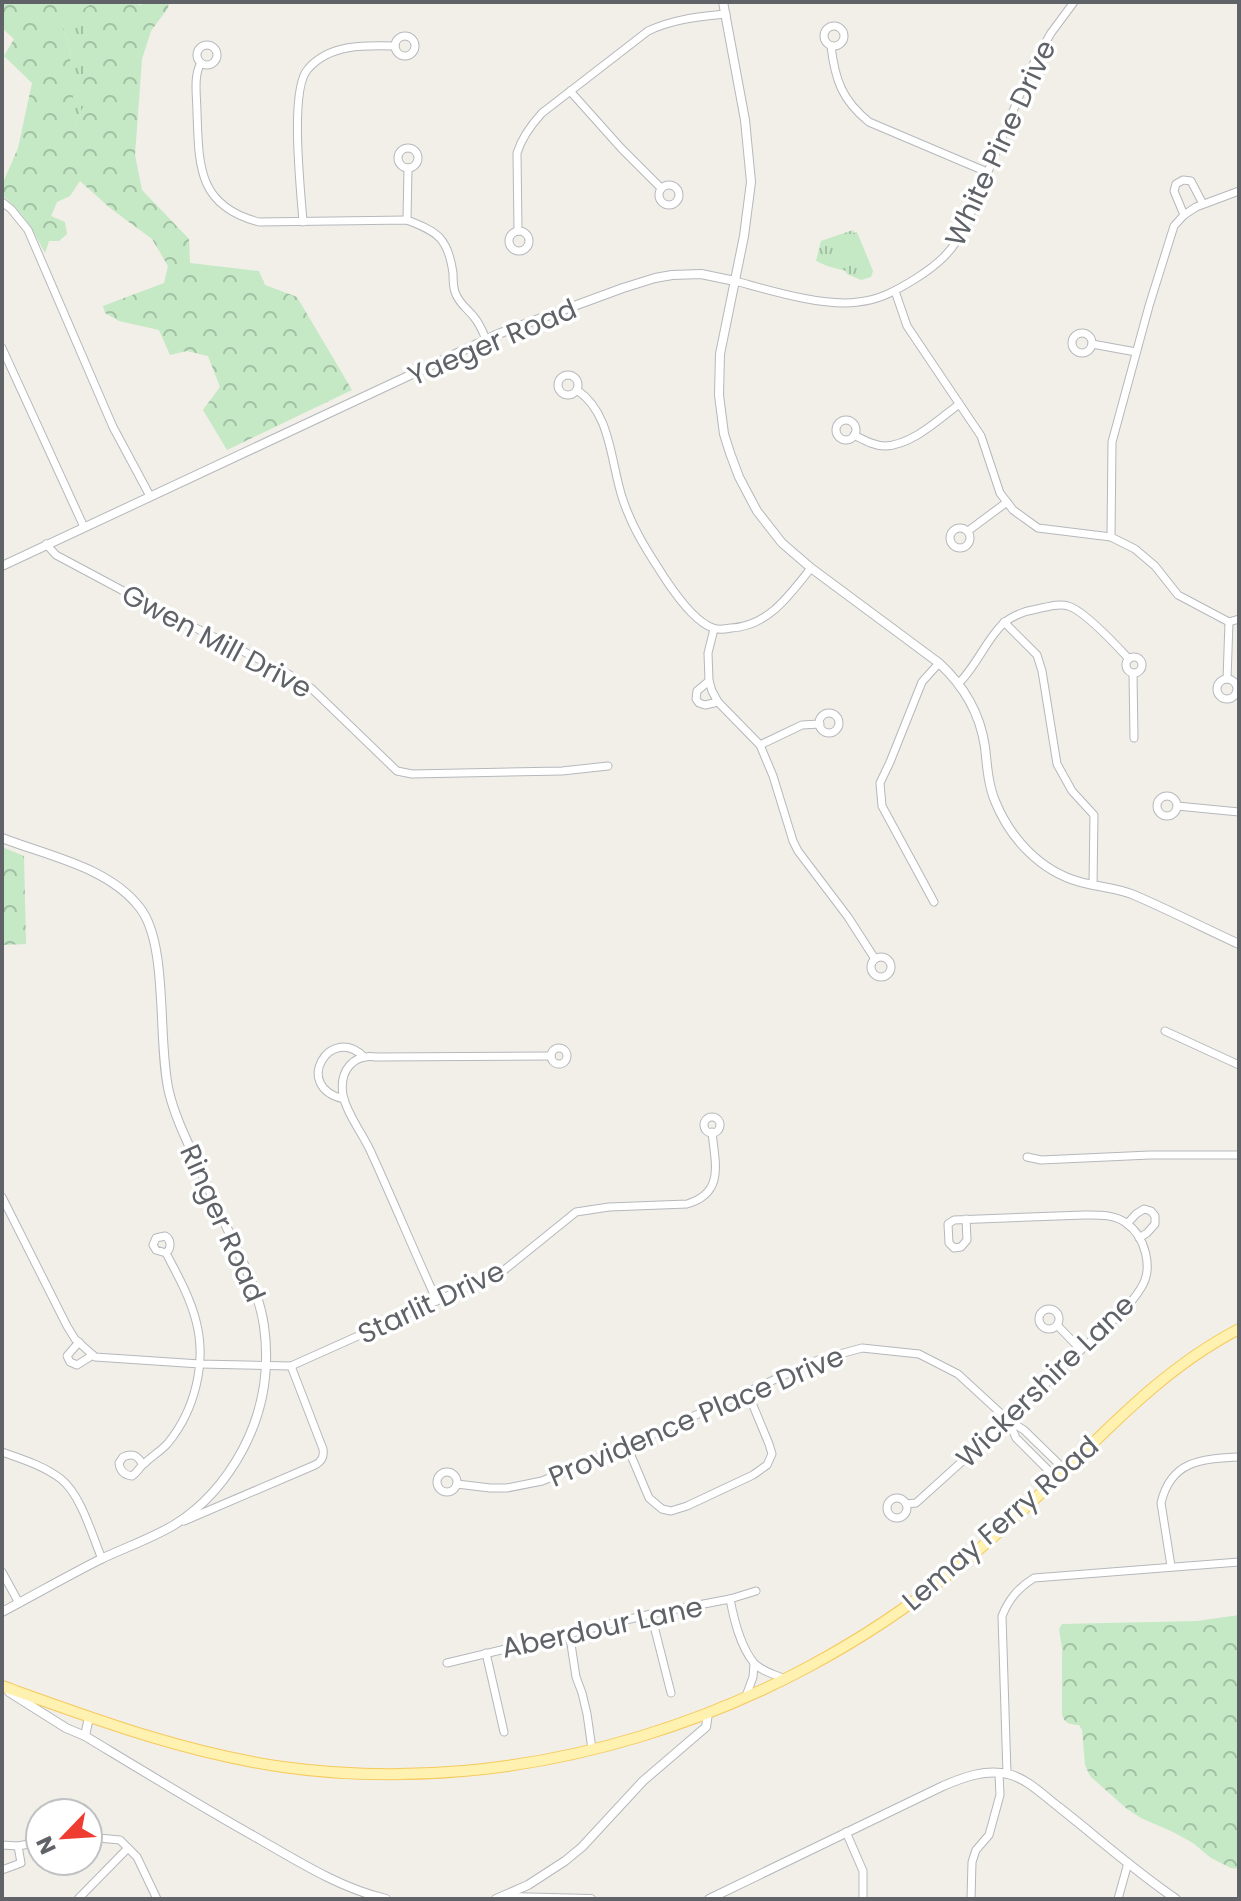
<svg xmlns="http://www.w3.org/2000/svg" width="1241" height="1901" font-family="Poppins,sans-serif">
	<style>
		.grass { fill: url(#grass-tufts) }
		.forest { fill: url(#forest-crowns) }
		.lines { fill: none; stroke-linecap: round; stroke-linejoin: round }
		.minor-casing { stroke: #b5b8bc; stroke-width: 9 }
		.tertiary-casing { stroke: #b5b8bc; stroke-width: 10 }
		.primary-casing { stroke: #f6c95c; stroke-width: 12 }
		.minor { stroke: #fff; stroke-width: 7 }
		.tertiary { stroke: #fff; stroke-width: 8 }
		.primary { stroke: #fff1af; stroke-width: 10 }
		.labels { text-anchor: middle; stroke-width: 7; stroke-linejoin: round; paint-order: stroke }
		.street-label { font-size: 28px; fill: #5f6368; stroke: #fff }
	</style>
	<defs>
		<pattern id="grass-tufts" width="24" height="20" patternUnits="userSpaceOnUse" patternTransform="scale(2)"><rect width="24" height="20" fill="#c4e9c4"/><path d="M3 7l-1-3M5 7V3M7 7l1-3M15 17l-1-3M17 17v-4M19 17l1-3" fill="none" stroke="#a2c0a3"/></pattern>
		<pattern id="forest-crowns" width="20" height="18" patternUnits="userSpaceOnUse" patternTransform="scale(2)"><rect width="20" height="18" fill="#c4e9c4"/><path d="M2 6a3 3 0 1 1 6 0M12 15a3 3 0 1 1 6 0" fill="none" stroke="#a2c0a3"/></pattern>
	</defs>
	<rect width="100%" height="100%" fill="#f1efe8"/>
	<g class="grass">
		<path d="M61,2H94L83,9V108L74,126L69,45L63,27L68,4Z"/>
		<path d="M853,230L854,233L857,232L873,271L871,277L861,280L847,274L846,271L827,266L816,261L821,241Z"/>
	</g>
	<g class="forest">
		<path d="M9,2H61L68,4L70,14L63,27L69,45L75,124L83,107V9L94,2H132L140,5L148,2H169L168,8L151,31L142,59L135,155L142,190L189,239L190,263L259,271L265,285L297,297L352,390L227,450L203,410L220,387L208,356L187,351L170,355L159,330L119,321L105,313L103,306L164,283L168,266L152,239L110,208L80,181L70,196L57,202L51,216L65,222L67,234L59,241H49L45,253C32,228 24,213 2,195V185L18,148L32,83L4,56L14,39L4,30L2,5Z"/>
		<path d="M2,847L24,856L26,944L2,945Z"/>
		<path d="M1239,1615V1869L1231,1868L1211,1858L1193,1843L1173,1832L1141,1818L1127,1809L1090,1776L1085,1765L1082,1730L1079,1725C1070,1724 1064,1724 1062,1714V1648L1059,1629L1062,1624L1197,1621Z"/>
	</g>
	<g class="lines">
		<g class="minor-casing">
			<g id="minor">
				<circle cx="834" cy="36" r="10"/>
				<circle cx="405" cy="46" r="10"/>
				<circle cx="207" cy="55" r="10"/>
				<path d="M831,46C835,80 842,100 869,122L987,172"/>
				<path d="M201,63C193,76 197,97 197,113C199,167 198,206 259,222L407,220C438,232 448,238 453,273C453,279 453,286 455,292C459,304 467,308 474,317C479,323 483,332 486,339"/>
				<path d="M570,91L621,148L661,188"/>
				<circle cx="408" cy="158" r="10"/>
				<circle cx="669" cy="195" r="10"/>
				<path d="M2,202L11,209L28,230L113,427L150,496"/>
				<path d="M1184,215L1174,191L1176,184L1183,180L1191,181L1203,204"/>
				<path d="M407,220L408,168"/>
				<path d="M303,222C301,192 289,89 308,69C329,44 365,45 395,46"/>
				<circle cx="519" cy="241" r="10"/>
				<path d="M518,231L517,153C522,137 531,125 542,113L648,31C673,19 698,17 726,14"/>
				<path d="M735,281C769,290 823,307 858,302C880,300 897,290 915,279C939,264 953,251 966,225L1030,70L1051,33L1074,2"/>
				<path d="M895,291L907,326L981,436L1000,493L1013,510L1038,528L1111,537L1135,549L1155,566L1178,595L1229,622L1239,619"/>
				<circle cx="1082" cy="343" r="10"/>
				<path d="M1092,344L1136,352"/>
				<path d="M2,348L84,527"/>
				<circle cx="568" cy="385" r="10"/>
				<path d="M577,390C612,414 610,462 623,500C633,530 649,554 666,580C676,595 695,622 713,628C718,630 726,629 731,628C768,626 789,596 811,568"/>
				<circle cx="846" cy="430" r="10"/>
				<path d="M854,435C864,440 874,446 885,446C912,445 938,420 958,405"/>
				<circle cx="960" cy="538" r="10"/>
				<path d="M968,531L1007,502"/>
				<path d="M1111,537L1112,442L1149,306L1174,226L1184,215L1196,207L1239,191"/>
				<path d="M46,544L56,555L157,609L285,672L311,688L397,771L412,774L562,771L608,766"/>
				<path d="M1004,622L1037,655L1042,671L1057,764L1072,791L1094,815L1093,885"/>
				<path d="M714,629L708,653L709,681L712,691L718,702L760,745L773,776L793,841L798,851L848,917L875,959"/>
				<circle cx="1134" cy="665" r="8"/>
				<path d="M1133,673L1134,738"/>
				<path d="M1227,679L1229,622"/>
				<circle cx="1227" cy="689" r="10"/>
				<path d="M709,681L697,691L696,699L699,703L705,705L718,702"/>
				<path d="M959,683C975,667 984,645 999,628C1008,617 1024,611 1037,609C1047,607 1059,603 1068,606C1084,610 1117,646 1129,659"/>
				<circle cx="829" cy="723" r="10"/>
				<path d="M760,745L802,725L820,724"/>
				<circle cx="1167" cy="806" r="10"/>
				<path d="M1177,806L1239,812"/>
				<path d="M934,902L882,806L880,783L890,762L922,682L939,663"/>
				<circle cx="881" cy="967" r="10"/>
				<path d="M1165,1031L1239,1065"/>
				<circle cx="559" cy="1056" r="8"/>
				<path d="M344,1099C291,1087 331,1023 364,1057"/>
				<circle cx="712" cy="1125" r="8"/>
				<path d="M1027,1157L1041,1160L1150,1155H1239"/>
				<path d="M2,1197L67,1326L75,1339L95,1357L200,1364L291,1366L503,1271L576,1212L609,1207L687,1204C725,1193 715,1163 712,1132"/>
				<path d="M1127,1224L1136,1214L1144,1209L1151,1211L1155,1216V1224L1147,1233L1139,1238"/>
				<path d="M437,1301C414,1251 393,1200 370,1150C362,1133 346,1112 343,1095C339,1071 353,1053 377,1057L551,1056"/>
				<circle cx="1049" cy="1319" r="10"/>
				<path d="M1057,1325L1081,1350"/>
				<path d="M79,1342L67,1356L70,1362L77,1365L93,1355"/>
				<path d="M1009,1422L1016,1438L1056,1478"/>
				<path d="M627,1446L649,1498L662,1509L671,1511L687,1506L753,1475L767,1465L772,1454L769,1444L747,1391"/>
				<path d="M2,1452C22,1459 44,1466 61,1479C81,1495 92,1535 102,1559"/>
				<path d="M142,1464C138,1455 132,1453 123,1457L119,1463C120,1471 124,1475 132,1476C138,1472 140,1466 145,1463C152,1456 161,1451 168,1443C195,1410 207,1362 196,1321C190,1297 177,1274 166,1253C172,1248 171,1239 165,1236L156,1238L153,1245L156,1250L166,1253"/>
				<circle cx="447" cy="1482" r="10"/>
				<path d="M457,1484L490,1488H507L542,1481L627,1446L818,1360L862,1348L919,1354L958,1374L1008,1420L1024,1430L1065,1470"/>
				<circle cx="897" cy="1508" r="10"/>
				<path d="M906,1504L916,1503C971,1454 1025,1404 1078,1353C1099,1332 1125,1314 1141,1288C1154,1268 1145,1236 1126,1223C1114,1214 1098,1215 1084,1215L954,1220L948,1224L949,1243L954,1248L961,1247L967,1240L966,1219"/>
				<path d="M184,1521L315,1465C322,1461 324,1457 323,1449L291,1366"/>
				<path d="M1171,1566L1161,1503C1171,1460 1202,1459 1239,1457"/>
				<path d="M2,1572L19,1603"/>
				<path d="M730,1599C734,1620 740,1646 754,1663C761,1671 773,1674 783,1678"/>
				<path d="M651,1614L671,1693"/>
				<path d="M568,1635L571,1644L576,1677L582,1693L587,1714L592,1749"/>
				<path d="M486,1653L504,1732"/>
				<path d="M447,1663L651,1614L730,1599L756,1591"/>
				<path d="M746,1696L753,1677L754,1664"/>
				<path d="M1007,1774L1002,1616C1009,1599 1018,1588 1034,1578L1239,1562"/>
				<path d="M846,1832L863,1871V1899"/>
				<path d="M88,1837L120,1840L137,1857L157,1899"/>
				<path d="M2,1845L18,1846L40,1842"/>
				<path d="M2,1870L21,1863L18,1846"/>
				<path d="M78,1899L128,1848"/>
				<path d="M971,1899L972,1862L976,1850L989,1835L1000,1795L999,1773"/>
				<path d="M1118,1899L1128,1863"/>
			</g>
		</g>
		<g class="tertiary-casing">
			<g id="tertiary">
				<path d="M723,2L745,120L751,182L744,236L720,354L719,395L724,434L730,453L739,477L757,511L782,543L811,568L939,663C963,685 980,713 985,747C987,765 988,784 995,801C1010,838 1040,871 1080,882C1098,887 1117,888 1134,895C1169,910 1204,928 1239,944"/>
				<path d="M2,566L498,334L623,288L655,278L672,275L701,274L735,281"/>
				<path d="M2,838C48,856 109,867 140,908C169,945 157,1043 169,1092C175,1117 187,1141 198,1165C210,1192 223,1220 236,1247C248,1273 260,1298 264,1326C270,1369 263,1411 243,1449C227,1479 203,1507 174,1525C152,1538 127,1547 103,1558C69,1575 36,1594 2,1612"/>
				<path d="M9,1692L66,1728L85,1736"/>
				<path d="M89,1717L85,1736C143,1771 200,1806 259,1839C299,1862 340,1888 386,1899"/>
				<path d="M505,1897L591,1899"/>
				<path d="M496,1899L528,1885L565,1861L582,1847L643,1781L706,1727L708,1713"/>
				<path d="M709,1899L943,1786C964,1777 985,1769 1008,1774C1028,1779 1044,1796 1060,1808C1098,1838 1135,1871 1176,1899"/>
			</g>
		</g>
		<g class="primary-casing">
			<path id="primary" d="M2,1686C94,1719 185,1753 283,1767C522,1800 773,1719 958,1567C1000,1533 1038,1496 1077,1459C1126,1410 1177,1361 1239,1329"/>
		</g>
		<use href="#minor" class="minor"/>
		<use href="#tertiary" class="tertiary"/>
		<use href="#primary" class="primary"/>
	</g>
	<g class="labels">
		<g class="street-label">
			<text transform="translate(1000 143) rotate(-65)" y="10">White Pine Drive</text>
			<text transform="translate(492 342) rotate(-23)" y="10">Yaeger Road</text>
			<text transform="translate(217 641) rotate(28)" y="10">Gwen Mill Drive</text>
			<text transform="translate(223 1223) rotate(66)" y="10">Ringer Road</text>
			<text transform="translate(431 1302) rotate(-25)" y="10">Starlit Drive</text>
			<text transform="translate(1045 1381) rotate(-44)" y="10">Wickershire Lane</text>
			<text transform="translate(696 1416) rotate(-23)" y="10">Providence Place Drive</text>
			<text transform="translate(1000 1523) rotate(-41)" y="10">Lemay Ferry Road</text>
			<text transform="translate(602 1627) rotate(-12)" y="10">Aberdour Lane</text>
		</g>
	</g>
	<rect width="1241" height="1901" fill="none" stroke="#5f6368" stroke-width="8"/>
	<g transform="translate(64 1837) rotate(245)"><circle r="38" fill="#ffffff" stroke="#bfc1c3" stroke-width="2"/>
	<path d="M0-6L14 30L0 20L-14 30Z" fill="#ef3c30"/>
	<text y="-12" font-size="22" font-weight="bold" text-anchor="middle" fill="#5f6368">N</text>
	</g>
</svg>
